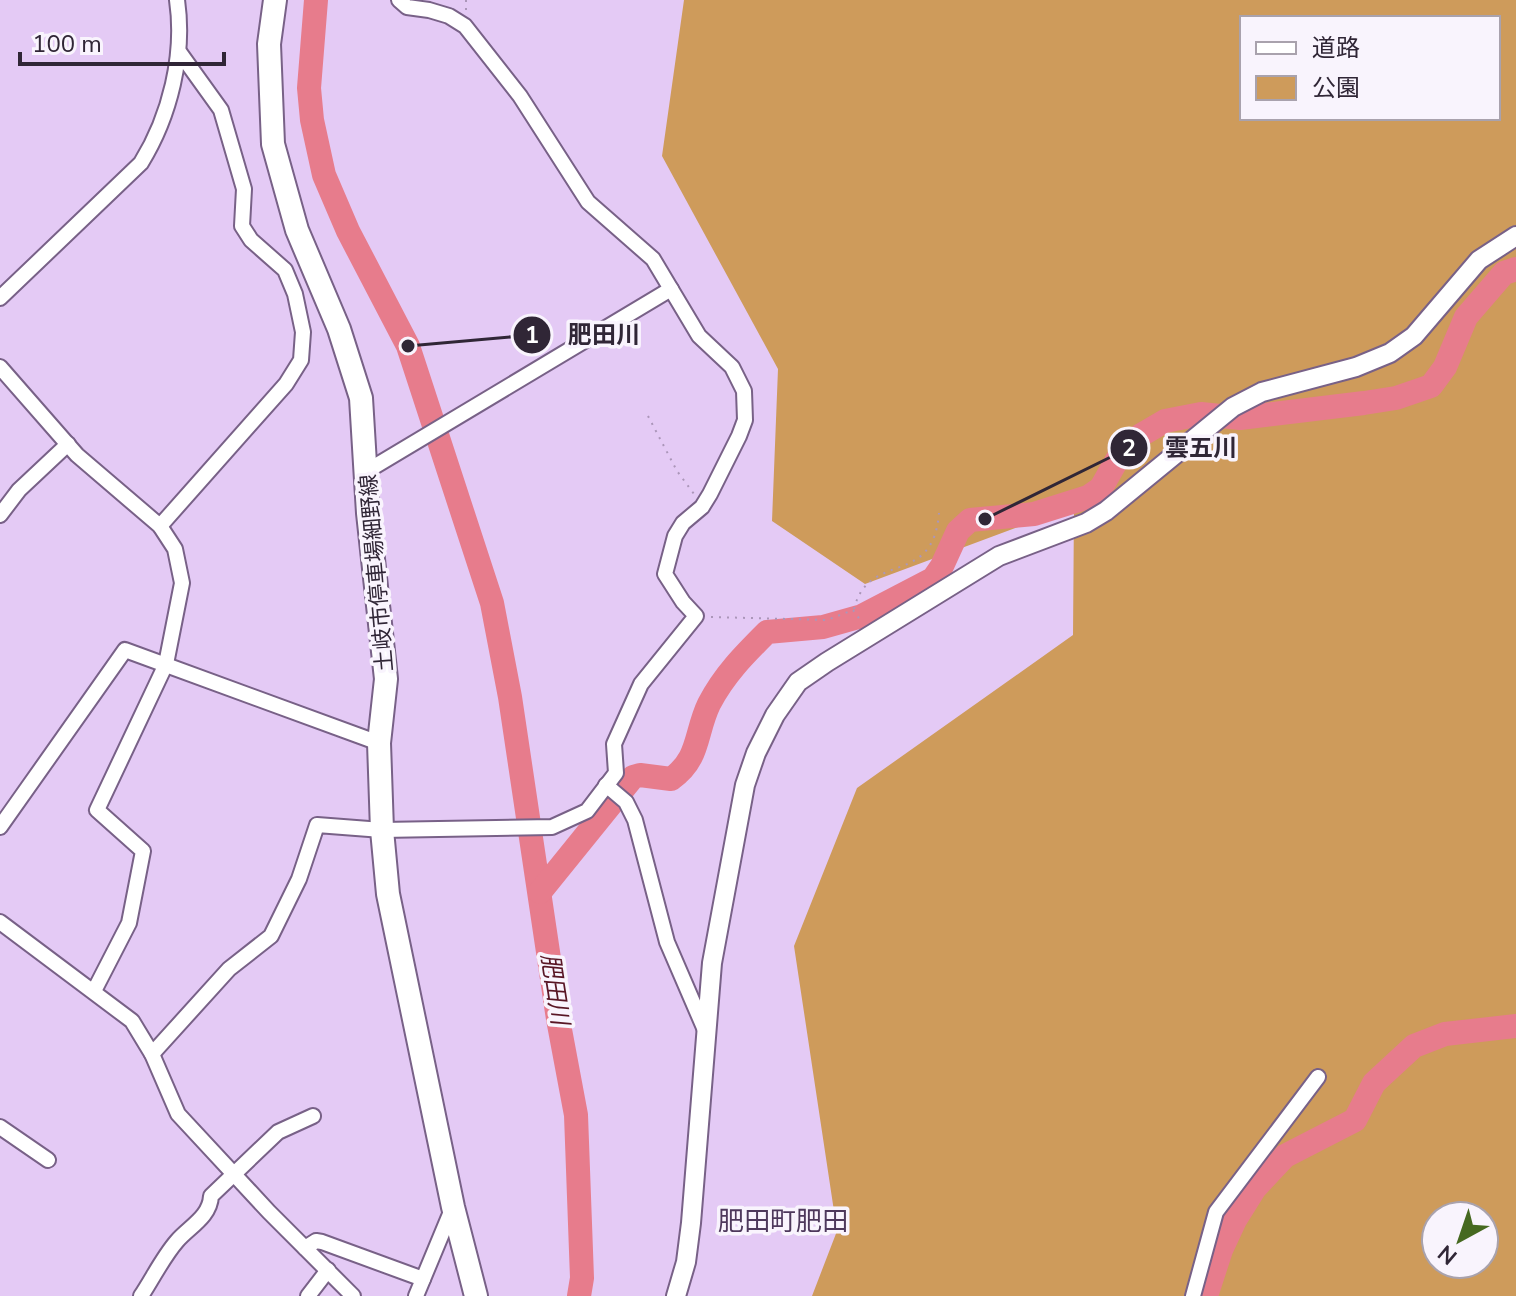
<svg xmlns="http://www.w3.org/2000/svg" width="1516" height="1296" font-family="'Nunito Sans','Noto Sans JP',sans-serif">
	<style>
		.green { fill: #ce9b5b; fill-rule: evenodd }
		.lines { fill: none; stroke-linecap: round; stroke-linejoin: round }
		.river { stroke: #e77c8c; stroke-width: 24 }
		.minor-casing { stroke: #786187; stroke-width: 18 }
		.tertiary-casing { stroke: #786187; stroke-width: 22 }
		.primary-casing { stroke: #786187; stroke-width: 26 }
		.path { stroke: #ab96b9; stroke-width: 2; stroke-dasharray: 2 6; stroke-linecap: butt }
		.minor { stroke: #fff; stroke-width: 14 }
		.tertiary { stroke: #fff; stroke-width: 18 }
		.primary { stroke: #fff; stroke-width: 22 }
		.labels { text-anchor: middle; stroke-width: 7; stroke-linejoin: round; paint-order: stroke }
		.street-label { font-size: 22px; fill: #302636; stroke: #f9f4fd }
		.water-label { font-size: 24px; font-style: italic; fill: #591625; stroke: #f9f4fd }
		.quarter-label { font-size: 26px; fill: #4e385c; stroke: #f9f4fd }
		.leader { fill: none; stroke: #302636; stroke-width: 3 }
		.callout-dot { fill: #302636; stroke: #f9f4fd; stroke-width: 3 }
		.mark-label { font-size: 24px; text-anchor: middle; font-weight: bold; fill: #fff }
		.callout-label { font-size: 24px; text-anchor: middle; font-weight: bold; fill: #302636; stroke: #f9f4fd; stroke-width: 7; stroke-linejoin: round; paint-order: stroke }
	</style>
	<rect width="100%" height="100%" fill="#e4caf5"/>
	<path class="green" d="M684,0H1516V1296H812L837,1231L794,946L857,788L1073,635L1074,506L865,584L772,521L778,369L662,156ZM1242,18H1498V118H1242ZM1436,1216H1484V1264H1436Z"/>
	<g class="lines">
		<g class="river">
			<path d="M316,0L309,88L312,120L324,175L348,231L408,346L492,603L510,697L558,1019L576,1115L582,1278L579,1296"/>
			<path d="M540,892L633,777L640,775L671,779C700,759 695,733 709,704C724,675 744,655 767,632L823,627L862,616L933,579L942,566L958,531L970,520L1034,514L1088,497L1101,488L1121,453L1141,435L1165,421L1201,414L1240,418L1364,403L1396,398L1431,386L1445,367L1466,317L1504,273L1516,269"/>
			<path d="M1206,1296L1221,1250L1235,1220L1255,1188L1285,1156L1355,1120L1374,1083L1414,1046L1445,1034L1516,1026"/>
		</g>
		<g class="minor-casing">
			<g id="minor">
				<path d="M0,298L141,163C170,116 185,55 177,0"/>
				<path d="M0,367L77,455L160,526L175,549L182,583L166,664L97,810L143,851L129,923L94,991"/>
				<path d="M367,471L671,289"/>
				<path d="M0,515L19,490L68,444"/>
				<path d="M160,526L286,384L301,360L303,332L295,294L285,270L251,240L242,226L244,189L221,110L180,53"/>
				<path d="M606,785L626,802L635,820L667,942L705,1030"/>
				<path d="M0,827L125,650L379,743"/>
				<path d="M0,922L132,1021L152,1054L178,1114L269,1212L353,1296"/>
				<path d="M152,1054L229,969L271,936L299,879L317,825L382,830L552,827L587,811L616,773L614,744L641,684L696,616L683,602L665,574L675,536L683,523L702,507L710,494L739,436L745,420L744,391L732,367L699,336L653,259L588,202L520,96L465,26L449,16L429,10L407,7L399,0"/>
				<path d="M0,1127L48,1160"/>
				<path d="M305,1248L316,1241L322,1242L423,1279"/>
				<path d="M141,1296C153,1278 163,1257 177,1241C189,1227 210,1217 211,1196L278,1132L313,1116"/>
				<path d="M308,1296L328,1270"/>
				<path d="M416,1296L453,1207"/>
				<path d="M1193,1296L1216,1212L1318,1077"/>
			</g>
		</g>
		<g class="tertiary-casing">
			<path id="tertiary" d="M676,1296L686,1262L691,1223L712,963L745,785L756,753L775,715L798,682L827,662L999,556L1086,523L1106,511L1233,407L1262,392L1356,367L1390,353L1414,336L1479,260L1516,236"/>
		</g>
		<g class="primary-casing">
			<path id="primary" d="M275,0L269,44L273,144L297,230L339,329L361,398L368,513L386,679L379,743L382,830L388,894L453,1207L476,1296"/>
		</g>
		<g class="path">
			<path d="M466,0V11"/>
			<path d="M648,416L677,471L694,494"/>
			<path d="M854,609C869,549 933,589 939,513"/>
			<path d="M711,617L827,620L853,610L861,621"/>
		</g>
		<use href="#minor" class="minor"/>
		<use href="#tertiary" class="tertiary"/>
		<use href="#primary" class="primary"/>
	</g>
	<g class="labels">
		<g class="street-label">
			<text transform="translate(376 573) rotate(-95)" y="8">土岐市停車場細野線</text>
		</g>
		<g class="water-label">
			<text transform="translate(555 989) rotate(81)" y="8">肥田川</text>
		</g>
		<g class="quarter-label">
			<text x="783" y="1230">肥田町肥田</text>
		</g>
	</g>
	<path class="leader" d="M408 346L532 335M985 519L1129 448"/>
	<g class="callout-dot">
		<circle cx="408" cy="346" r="8"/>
		<circle cx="985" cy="519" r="8"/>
		<circle cx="532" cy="335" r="20"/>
		<circle cx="1129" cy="448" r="20"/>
	</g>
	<g class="mark-label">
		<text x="532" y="343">1</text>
		<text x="1129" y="456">2</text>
	</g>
	<g class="callout-label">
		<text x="604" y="343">肥田川</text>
		<text x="1201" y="456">雲五川</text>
	</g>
	<rect x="1240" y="16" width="260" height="104" fill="#f9f4fd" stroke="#a9a2ad" stroke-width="2"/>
	<rect x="1256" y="42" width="40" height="12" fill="#ffffff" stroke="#a9a2ad" stroke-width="2"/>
	<text x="1312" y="56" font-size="24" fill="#302636">道路</text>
	<rect x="1256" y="76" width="40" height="24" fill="#ce9b5b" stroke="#a9a2ad" stroke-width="2"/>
	<text x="1312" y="96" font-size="24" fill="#302636">公園</text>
	<g transform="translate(1460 1240) rotate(220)"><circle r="38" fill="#f9f4fd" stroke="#a9a2ad" stroke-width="2"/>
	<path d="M0-6L14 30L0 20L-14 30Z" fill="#466920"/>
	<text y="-12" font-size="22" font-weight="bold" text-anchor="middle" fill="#302636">N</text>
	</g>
	<path d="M20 52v12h204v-12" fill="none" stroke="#302636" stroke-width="4"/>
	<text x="32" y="52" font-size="24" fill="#302636" stroke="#f9f4fd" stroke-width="6" paint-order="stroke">100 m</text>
</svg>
